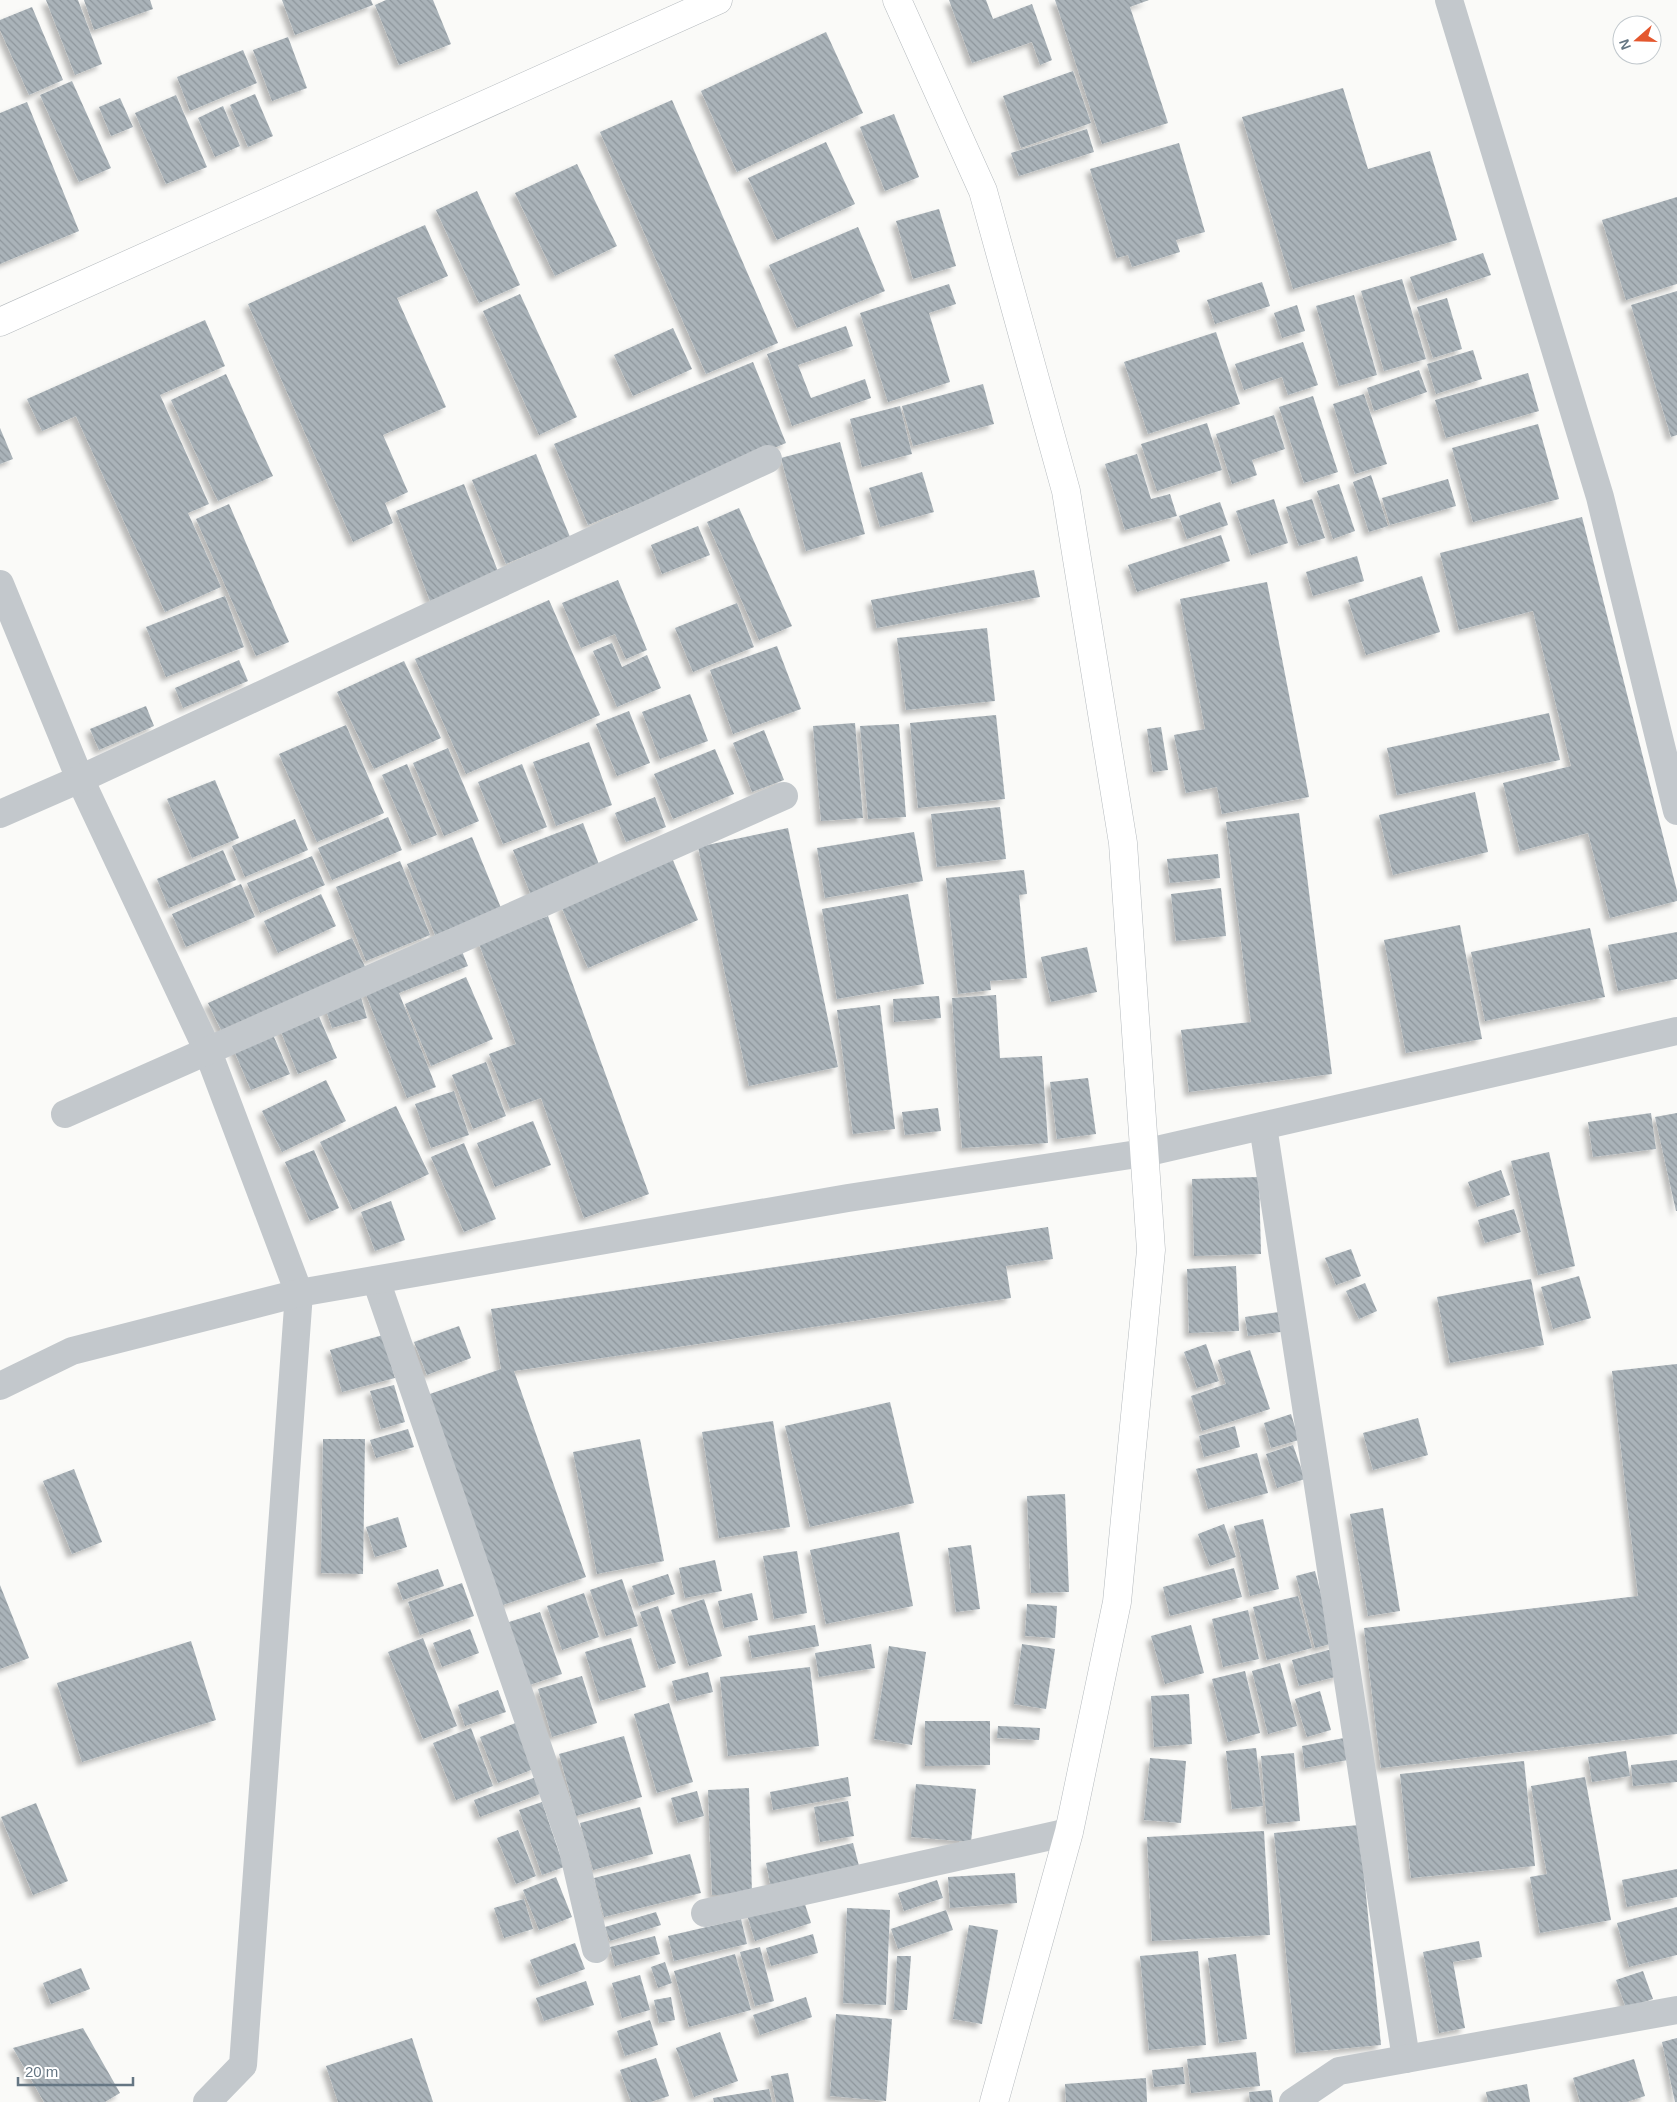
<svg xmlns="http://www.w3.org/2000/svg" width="1677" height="2102" font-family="Helvetica,sans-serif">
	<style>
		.building { fill: url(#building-back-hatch); filter: url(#shadow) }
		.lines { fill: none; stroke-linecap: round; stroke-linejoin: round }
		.major-casing { stroke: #b5babe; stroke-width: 29 }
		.minor { stroke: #c3c8cc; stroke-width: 28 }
		.major { stroke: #fff; stroke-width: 28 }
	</style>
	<defs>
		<pattern id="building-back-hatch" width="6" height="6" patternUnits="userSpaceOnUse" patternTransform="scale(1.25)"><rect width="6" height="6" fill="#aab3b9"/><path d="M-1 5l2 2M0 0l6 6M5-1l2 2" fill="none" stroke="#8e969c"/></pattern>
		<filter id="shadow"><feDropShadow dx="-4.5" dy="4.5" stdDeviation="2.5" flood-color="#0004"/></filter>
	</defs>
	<rect width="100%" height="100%" fill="#fafaf8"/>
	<g class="building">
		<path d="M46,0H78L102,64L75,75Z"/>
		<path d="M84,0H150L153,9L94,30Z"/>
		<path d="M282,0H371L373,5L295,35Z"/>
		<path d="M386,0H433L451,44L399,65L375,5Z"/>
		<path d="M949,0H986L993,19L1032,4L1052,60L1040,65L1032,42L972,63Z"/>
		<path d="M1055,0H1149L1130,7L1168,123L1102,144Z"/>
		<path d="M32,7L63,80L29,95L0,30V20Z"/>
		<path d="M826,32L863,113L737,172L701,91Z"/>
		<path d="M288,37L307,88L272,101L253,50Z"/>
		<path d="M243,50L257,83L190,111L177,77Z"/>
		<path d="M1073,71L1091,123L1021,148L1003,96Z"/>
		<path d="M72,81L111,168L79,182L40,95Z"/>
		<path d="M1343,88L1368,169L1430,151L1457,240L1293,289L1242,117Z"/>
		<path d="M255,94L273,136L248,147L230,105Z"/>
		<path d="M176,95L207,167L166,184L135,113Z"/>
		<path d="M120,98L133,127L111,136L99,107Z"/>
		<path d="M672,100L778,343L706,374L600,132Z"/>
		<path d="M27,102L79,231L0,264V113Z"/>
		<path d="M223,106L240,146L215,157L198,118Z"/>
		<path d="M894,114L919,177L885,191L860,127Z"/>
		<path d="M1087,129L1094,152L1019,176L1011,153Z"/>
		<path d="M826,142L855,204L777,240L748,178Z"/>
		<path d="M1179,143L1205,232L1176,240L1180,252L1132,267L1128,255L1117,258L1090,169Z"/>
		<path d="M577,164L617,246L555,276L515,193Z"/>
		<path d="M477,191L520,285L479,303L436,210Z"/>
		<path d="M1677,197V284L1626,300L1602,220Z"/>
		<path d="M939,209L956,266L913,279L896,221Z"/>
		<path d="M425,225L448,276L397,298L446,407L383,435L408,492L385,503L393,523L353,542L248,304Z"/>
		<path d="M858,227L885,291L797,328L769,265Z"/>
		<path d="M1483,253L1491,275L1418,300L1410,277Z"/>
		<path d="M1402,279L1426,359L1384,371L1361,291Z"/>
		<path d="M1262,282L1270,306L1215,324L1207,300Z"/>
		<path d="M949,284L956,304L929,313L950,382L888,402L860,313Z"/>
		<path d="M1677,291V435L1671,437L1631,305Z"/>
		<path d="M520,294L577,417L539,435L483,311Z"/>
		<path d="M1354,295L1377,375L1339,386L1316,306Z"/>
		<path d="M1447,298L1462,349L1433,358L1417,307Z"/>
		<path d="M1297,305L1305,331L1282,338L1274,313Z"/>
		<path d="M205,320L225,366L160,395L209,504L188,513L221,587L165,612L76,416L42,431L27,399Z"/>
		<path d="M846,326L853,346L798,365L811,398L865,379L871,398L792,426L767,354Z"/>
		<path d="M673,328L692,369L633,396L614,355Z"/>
		<path d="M1216,332L1240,404L1148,434L1124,362Z"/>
		<path d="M1303,342L1318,385L1288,395L1282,377L1244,390L1235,364Z"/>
		<path d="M1473,350L1482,379L1436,394L1427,364Z"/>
		<path d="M753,362L786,443L588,525L554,444Z"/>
		<path d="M1419,370L1427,392L1374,411L1367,388Z"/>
		<path d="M1528,373L1539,411L1446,438L1435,400Z"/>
		<path d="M226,374L273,476L218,501L171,400Z"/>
		<path d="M983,384L994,424L913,446L902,406Z"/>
		<path d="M1364,394L1387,464L1355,474L1333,404Z"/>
		<path d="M1313,396L1338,472L1304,483L1279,407Z"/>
		<path d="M900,406L912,454L862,467L850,419Z"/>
		<path d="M1274,415L1285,449L1252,460L1257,475L1232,484L1216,434Z"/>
		<path d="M1207,423L1222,470L1157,491L1141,444Z"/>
		<path d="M1538,424L1559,499L1473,522L1452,448Z"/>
		<path d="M0,428L13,459L0,464Z"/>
		<path d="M840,442L865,534L806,551L781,458Z"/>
		<path d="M536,454L570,537L506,564L472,480Z"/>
		<path d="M1137,454L1151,499L1170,494L1177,516L1125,530L1105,464Z"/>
		<path d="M922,472L934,512L880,527L869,488Z"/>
		<path d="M1371,475L1388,526L1369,532L1353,482Z"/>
		<path d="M1448,479L1456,506L1390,525L1382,498Z"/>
		<path d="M464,484L499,574L430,601L396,511Z"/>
		<path d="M1339,484L1355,531L1333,539L1317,491Z"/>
		<path d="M1274,499L1288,543L1251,555L1236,511Z"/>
		<path d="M1312,499L1325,538L1299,546L1286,507Z"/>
		<path d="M1220,502L1228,525L1187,539L1179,516Z"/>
		<path d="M229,504L289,642L256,656L196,519Z"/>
		<path d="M739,508L792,626L759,640L707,522Z"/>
		<path d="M1582,517L1677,891V901L1610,918L1588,833L1520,851L1503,783L1571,766L1533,611L1459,630L1440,553Z"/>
		<path d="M698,526L710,555L662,574L651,545Z"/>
		<path d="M1221,535L1230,561L1137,592L1128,565Z"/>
		<path d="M1357,556L1364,581L1313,596L1306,572Z"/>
		<path d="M1034,570L1040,597L877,628L871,600Z"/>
		<path d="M1422,576L1440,632L1366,655L1348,600Z"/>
		<path d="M618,580L647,650L626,659L615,634L581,648L562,603Z"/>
		<path d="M1267,582L1309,797L1222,814L1217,787L1186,793L1174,735L1205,729L1180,599Z"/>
		<path d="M225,596L244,647L166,677L146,627Z"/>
		<path d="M549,600L600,715L466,774L415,659Z"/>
		<path d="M737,603L754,647L693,672L675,628Z"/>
		<path d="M987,628L995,701L906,710L897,638Z"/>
		<path d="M612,643L622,667L647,655L661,688L617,707L593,651Z"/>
		<path d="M777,646L801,709L733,734L710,670Z"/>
		<path d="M239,660L248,681L183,708L175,688Z"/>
		<path d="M404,661L441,738L374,769L337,692Z"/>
		<path d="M690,694L708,741L660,759L642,712Z"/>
		<path d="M146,706L154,726L99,750L90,729Z"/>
		<path d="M629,711L650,763L617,776L596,724Z"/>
		<path d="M1549,713L1560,760L1397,795L1387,748Z"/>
		<path d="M996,715L1005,799L918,808L910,723Z"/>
		<path d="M855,723L863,818L821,821L813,726Z"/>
		<path d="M899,724L906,817L868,819L860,726Z"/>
		<path d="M346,725L384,813L317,842L279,754Z"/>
		<path d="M1161,727L1168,770L1153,772L1147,729Z"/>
		<path d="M764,730L784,780L752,792L733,743Z"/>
		<path d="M589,742L612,805L556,826L533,762Z"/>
		<path d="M448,748L479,821L444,836L413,763Z"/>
		<path d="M715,749L734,794L673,819L654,774Z"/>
		<path d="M407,764L437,835L412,845L382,775Z"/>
		<path d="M522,764L547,827L503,844L478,782Z"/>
		<path d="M215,780L239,838L192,858L167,799Z"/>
		<path d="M1475,792L1488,852L1393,875L1379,815Z"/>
		<path d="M655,797L666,827L626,842L615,813Z"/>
		<path d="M1000,807L1006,859L937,867L931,814Z"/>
		<path d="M1299,813L1332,1074L1189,1092L1181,1030L1251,1022L1226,822Z"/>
		<path d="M388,817L402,850L332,880L318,848Z"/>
		<path d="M295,819L308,850L245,877L232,846Z"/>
		<path d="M583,823L600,867L531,895L513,850Z"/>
		<path d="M788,828L838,1067L749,1086L698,847Z"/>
		<path d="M914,832L923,881L825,898L817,848Z"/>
		<path d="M472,837L501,908L435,935L407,864Z"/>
		<path d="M223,850L236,880L169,908L157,879Z"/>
		<path d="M1218,854L1220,878L1170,883L1167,859Z"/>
		<path d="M312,856L325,885L260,913L247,883Z"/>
		<path d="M672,858L698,920L588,968L561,906Z"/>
		<path d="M400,861L430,935L366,961L336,887Z"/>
		<path d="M1024,870L1027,894L1019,895L1027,978L990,981L991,990L958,994L946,878Z"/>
		<path d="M241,884L255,917L186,947L172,914Z"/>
		<path d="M1221,888L1226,936L1176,941L1171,894Z"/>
		<path d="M321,894L336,926L278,953L264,921Z"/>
		<path d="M908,894L924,984L837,999L822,909Z"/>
		<path d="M548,916L649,1194L584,1218L541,1098L510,1109L489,1054L516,1044L478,941Z"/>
		<path d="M1460,925L1482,1039L1406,1053L1384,940Z"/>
		<path d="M1590,928L1605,997L1485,1021L1471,952Z"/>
		<path d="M1677,932V979L1618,991L1608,945Z"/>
		<path d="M352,938L366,969L223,1034L208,1003Z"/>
		<path d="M1087,947L1097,992L1051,1002L1041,957Z"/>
		<path d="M461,949L468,966L399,993L436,1087L407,1098L363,987Z"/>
		<path d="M466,977L493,1039L431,1066L405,1004Z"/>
		<path d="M360,994L367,1018L332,1028L324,1004Z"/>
		<path d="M996,995L1000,1058L1042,1056L1048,1143L962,1148L952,998Z"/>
		<path d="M939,996L941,1018L894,1022L893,999Z"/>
		<path d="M880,1005L895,1129L853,1134L837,1010Z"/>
		<path d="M317,1012L337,1058L298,1074L279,1027Z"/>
		<path d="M271,1030L290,1074L251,1090L232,1046Z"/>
		<path d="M486,1062L506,1116L473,1129L452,1075Z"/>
		<path d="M1088,1078L1096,1134L1057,1139L1050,1082Z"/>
		<path d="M326,1080L346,1121L282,1152L262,1111Z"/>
		<path d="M454,1091L469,1135L431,1148L415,1104Z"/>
		<path d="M396,1106L429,1174L353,1210L320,1142Z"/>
		<path d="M938,1108L941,1131L905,1135L902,1112Z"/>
		<path d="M1651,1113L1656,1149L1593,1157L1588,1122Z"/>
		<path d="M1677,1113V1211H1676L1655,1117Z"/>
		<path d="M533,1121L551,1165L495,1187L477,1143Z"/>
		<path d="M464,1143L496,1219L464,1232L431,1157Z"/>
		<path d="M314,1150L339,1208L310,1221L285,1162Z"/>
		<path d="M1549,1152L1575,1266L1538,1275L1511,1161Z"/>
		<path d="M1501,1170L1510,1195L1477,1207L1468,1182Z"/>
		<path d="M1259,1177L1261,1254L1194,1256L1192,1179Z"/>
		<path d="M391,1201L405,1240L375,1251L361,1212Z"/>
		<path d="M1514,1209L1521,1232L1485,1243L1478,1220Z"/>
		<path d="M1048,1227L1053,1259L1006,1266L1011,1298L514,1371L586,1577L500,1606L427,1395L501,1369L491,1309Z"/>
		<path d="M1351,1249L1361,1276L1336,1285L1325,1258Z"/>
		<path d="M1236,1266L1239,1331L1189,1333L1187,1269Z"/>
		<path d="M1579,1276L1591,1318L1553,1329L1541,1287Z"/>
		<path d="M1531,1279L1544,1345L1450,1363L1437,1297Z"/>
		<path d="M1365,1283L1377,1311L1359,1319L1346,1291Z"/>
		<path d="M1279,1312L1281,1332L1248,1336L1245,1317Z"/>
		<path d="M459,1326L471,1358L427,1375L414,1342Z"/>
		<path d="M383,1335L395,1378L342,1392L330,1350Z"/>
		<path d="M1206,1344L1219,1381L1197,1388L1184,1352Z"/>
		<path d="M1250,1350L1270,1409L1202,1431L1191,1396L1226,1384L1218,1360Z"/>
		<path d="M1677,1364V1734L1381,1768L1364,1628L1638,1596L1612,1371Z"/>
		<path d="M394,1385L405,1422L381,1429L370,1391Z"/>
		<path d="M890,1402L914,1503L810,1527L785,1426Z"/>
		<path d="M1291,1414L1299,1440L1271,1448L1264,1423Z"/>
		<path d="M1418,1418L1428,1455L1373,1470L1363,1433Z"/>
		<path d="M773,1421L790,1527L719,1538L702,1432Z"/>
		<path d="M1235,1426L1240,1447L1204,1457L1199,1436Z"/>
		<path d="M408,1429L414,1447L376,1458L370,1440Z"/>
		<path d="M323,1439H365L363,1574L321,1573Z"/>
		<path d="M640,1439L664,1561L597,1574L573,1452Z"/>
		<path d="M1293,1445L1305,1479L1277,1488L1266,1454Z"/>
		<path d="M1257,1453L1268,1493L1208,1509L1196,1469Z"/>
		<path d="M74,1469L102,1542L72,1554L43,1481Z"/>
		<path d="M1065,1494L1069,1592L1031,1593L1027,1496Z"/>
		<path d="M1383,1508L1400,1611L1368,1616L1350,1514Z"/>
		<path d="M398,1517L407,1547L375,1557L366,1527Z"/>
		<path d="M1263,1519L1279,1589L1250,1596L1234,1526Z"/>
		<path d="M1224,1524L1236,1557L1210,1566L1198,1534Z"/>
		<path d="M899,1532L913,1606L826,1624L810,1550Z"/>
		<path d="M971,1545L980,1609L956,1612L948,1548Z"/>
		<path d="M797,1551L807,1613L774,1619L763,1556Z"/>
		<path d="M715,1560L722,1591L685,1598L679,1568Z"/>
		<path d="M1234,1568L1242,1597L1170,1616L1163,1587Z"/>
		<path d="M438,1569L444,1586L403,1600L397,1583Z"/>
		<path d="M1315,1571L1334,1643L1315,1648L1296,1576Z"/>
		<path d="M668,1574L675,1594L639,1606L632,1586Z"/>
		<path d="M622,1579L638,1626L606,1636L590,1590Z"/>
		<path d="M462,1583L474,1616L420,1635L408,1602Z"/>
		<path d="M0,1585L29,1658L0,1669Z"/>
		<path d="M584,1593L599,1637L562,1650L547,1606Z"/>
		<path d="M752,1593L758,1620L724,1628L718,1601Z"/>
		<path d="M1298,1596L1312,1648L1267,1660L1253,1607Z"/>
		<path d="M704,1599L722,1656L689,1666L671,1610Z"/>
		<path d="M1027,1604L1057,1606L1055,1638L1025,1636Z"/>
		<path d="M658,1606L676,1663L659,1669L640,1612Z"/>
		<path d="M1248,1610L1259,1659L1223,1667L1212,1619Z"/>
		<path d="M540,1612L562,1674L527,1686L506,1623Z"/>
		<path d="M815,1625L819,1646L752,1658L748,1636Z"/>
		<path d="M1191,1625L1204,1673L1165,1684L1151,1636Z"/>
		<path d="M470,1629L479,1653L442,1667L433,1643Z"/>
		<path d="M423,1638L457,1726L423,1739L388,1652Z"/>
		<path d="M631,1638L646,1687L600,1701L585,1652Z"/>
		<path d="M191,1641L216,1720L82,1762L57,1683Z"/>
		<path d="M871,1644L875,1668L819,1677L815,1653Z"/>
		<path d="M1022,1644L1055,1649L1046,1709L1014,1704Z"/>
		<path d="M889,1646L926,1652L912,1745L874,1739Z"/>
		<path d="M1332,1649L1339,1676L1299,1686L1292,1660Z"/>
		<path d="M1280,1663L1297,1726L1268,1734L1252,1671Z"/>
		<path d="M810,1667L819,1746L728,1756L720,1677Z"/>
		<path d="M1245,1671L1260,1733L1228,1742L1212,1679Z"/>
		<path d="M708,1672L713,1692L677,1701L672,1681Z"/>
		<path d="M582,1676L597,1723L552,1737L538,1689Z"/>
		<path d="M498,1690L506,1712L465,1726L458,1705Z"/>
		<path d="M1320,1691L1331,1730L1307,1737L1295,1699Z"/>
		<path d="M1189,1694L1192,1744L1154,1747L1151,1696Z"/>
		<path d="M669,1703L693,1782L657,1793L634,1714Z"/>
		<path d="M925,1721H990V1765L925,1766Z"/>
		<path d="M518,1722L536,1768L498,1783L480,1737Z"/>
		<path d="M998,1726L1040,1728L1039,1740L997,1738Z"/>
		<path d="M471,1728L493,1786L456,1800L433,1743Z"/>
		<path d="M624,1736L642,1797L576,1816L559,1754Z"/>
		<path d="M1344,1738L1348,1760L1305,1768L1302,1746Z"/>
		<path d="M1256,1748L1263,1806L1232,1809L1226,1751Z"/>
		<path d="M1626,1751L1630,1776L1592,1782L1588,1757Z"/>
		<path d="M1294,1753L1300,1821L1267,1824L1261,1756Z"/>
		<path d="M1150,1758L1186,1761L1181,1823L1144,1820Z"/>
		<path d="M1677,1760V1782L1633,1786L1631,1765Z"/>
		<path d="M1524,1761L1535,1866L1411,1878L1400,1774Z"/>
		<path d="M539,1776L545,1792L480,1817L474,1800Z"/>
		<path d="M848,1777L851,1796L773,1810L770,1792Z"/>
		<path d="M1585,1777L1611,1920L1540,1933L1530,1877L1547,1874L1531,1786Z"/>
		<path d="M916,1784L976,1789L971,1842L911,1837Z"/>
		<path d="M749,1788L752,1894L712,1895L708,1790Z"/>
		<path d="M697,1791L704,1816L678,1823L671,1798Z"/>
		<path d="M848,1801L854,1836L820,1842L814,1807Z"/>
		<path d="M542,1802L564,1867L542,1875L519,1810Z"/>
		<path d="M36,1803L68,1881L33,1895L1,1817Z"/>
		<path d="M640,1807L653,1854L593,1870L580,1823Z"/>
		<path d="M1359,1825L1381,2045L1296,2053L1274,1833Z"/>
		<path d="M518,1830L536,1876L516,1884L497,1838Z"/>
		<path d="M1264,1831L1270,1935L1152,1941L1147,1837Z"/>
		<path d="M853,1843L859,1866L771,1888L766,1863Z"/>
		<path d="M690,1854L701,1893L604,1917L594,1878Z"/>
		<path d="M1677,1869V1897L1627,1907L1622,1880Z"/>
		<path d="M1015,1873L1017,1903L950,1908L948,1877Z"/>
		<path d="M556,1877L572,1917L539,1930L523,1890Z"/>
		<path d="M937,1880L943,1898L904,1911L898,1893Z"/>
		<path d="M803,1898L811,1923L755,1941L747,1915Z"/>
		<path d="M524,1899L533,1929L504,1938L494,1908Z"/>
		<path d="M1677,1907V1955L1629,1967L1617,1923Z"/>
		<path d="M847,1908L890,1910L886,2005L843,2003Z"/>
		<path d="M946,1910L953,1930L898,1949L891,1929Z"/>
		<path d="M656,1912L661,1925L610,1941L605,1927Z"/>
		<path d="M741,1919L747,1944L674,1961L668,1936Z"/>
		<path d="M969,1925L998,1930L982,2024L953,2019Z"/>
		<path d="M813,1934L818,1953L771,1966L766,1948Z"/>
		<path d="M655,1936L660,1954L615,1966L610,1947Z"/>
		<path d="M1479,1941L1482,1957L1453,1962L1465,2028L1439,2033L1423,1952Z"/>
		<path d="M575,1943L585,1969L540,1986L530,1960Z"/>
		<path d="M760,1947L774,2001L755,2006L740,1952Z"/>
		<path d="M1198,1951L1206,2045L1149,2050L1140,1956Z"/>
		<path d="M735,1954L751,2010L689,2027L674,1971Z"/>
		<path d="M1236,1954L1247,2039L1219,2043L1208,1958Z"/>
		<path d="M897,1956H911L907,2010H894Z"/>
		<path d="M665,1962L672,1983L658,1988L651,1967Z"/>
		<path d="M81,1968L90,1989L51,2004L43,1983Z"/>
		<path d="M1643,1971L1653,1999L1626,2008L1616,1980Z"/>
		<path d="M640,1975L650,2010L622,2018L612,1983Z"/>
		<path d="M586,1981L594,2005L544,2021L536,1998Z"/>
		<path d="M671,1997L675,2020L659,2023L654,2000Z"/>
		<path d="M806,1997L812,2017L760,2035L753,2015Z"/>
		<path d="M836,2014L892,2019L886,2101L830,2096Z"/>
		<path d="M650,2020L658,2045L625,2056L617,2031Z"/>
		<path d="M83,2028L120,2093L105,2102H44L13,2048Z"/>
		<path d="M720,2032L738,2081L694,2097L676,2048Z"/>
		<path d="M412,2038L433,2102H338L326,2066Z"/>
		<path d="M1677,2038V2102H1675L1662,2042Z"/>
		<path d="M1256,2052L1260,2086L1191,2093L1187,2059Z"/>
		<path d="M656,2058L669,2096L651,2102H631L620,2070Z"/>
		<path d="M1634,2059L1645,2096L1627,2102H1580L1573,2078Z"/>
		<path d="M1183,2067L1185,2084L1154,2087L1152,2070Z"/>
		<path d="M788,2073L794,2102H776L771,2076Z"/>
		<path d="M1146,2078L1147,2102H1066L1065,2084Z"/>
		<path d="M1527,2084L1530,2102H1488L1486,2092Z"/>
		<path d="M769,2089L772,2102H714L713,2098Z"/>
		<path d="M1271,2090L1273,2102H1250L1249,2092Z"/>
	</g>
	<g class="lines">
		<g class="major-casing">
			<g id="major">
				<path d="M897,0L983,191L1066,491L1123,843L1151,1250L1117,1602L1069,1832L994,2102"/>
				<path d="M0,322L718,0"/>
			</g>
		</g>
		<g class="minor">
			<path d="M1449,0L1600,497L1677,811"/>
			<path d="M0,584L80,779L207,1049L299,1293L243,2065L207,2102"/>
			<path d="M0,814L80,779L768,459"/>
			<path d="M65,1114L784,796"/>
			<path d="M1263,1126L1406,2059"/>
			<path d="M376,1280L572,1846L596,1949"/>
			<path d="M0,1386L72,1351L299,1293L848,1198L1144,1153L1677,1031"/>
			<path d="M705,1913L1069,1832"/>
			<path d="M1293,2102L1339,2071L1677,2010"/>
		</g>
		<use href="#major" class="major"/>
	</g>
	<g transform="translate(1637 40) rotate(250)"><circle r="24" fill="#ffffff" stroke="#c1c8cd"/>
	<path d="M0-4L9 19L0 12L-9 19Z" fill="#e4572e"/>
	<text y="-8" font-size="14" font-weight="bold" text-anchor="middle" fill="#657683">N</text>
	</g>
	<path d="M18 2077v8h115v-8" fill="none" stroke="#657683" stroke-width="2.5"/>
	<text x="25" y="2077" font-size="15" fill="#657683" stroke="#ffffff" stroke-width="4" paint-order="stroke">20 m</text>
</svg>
